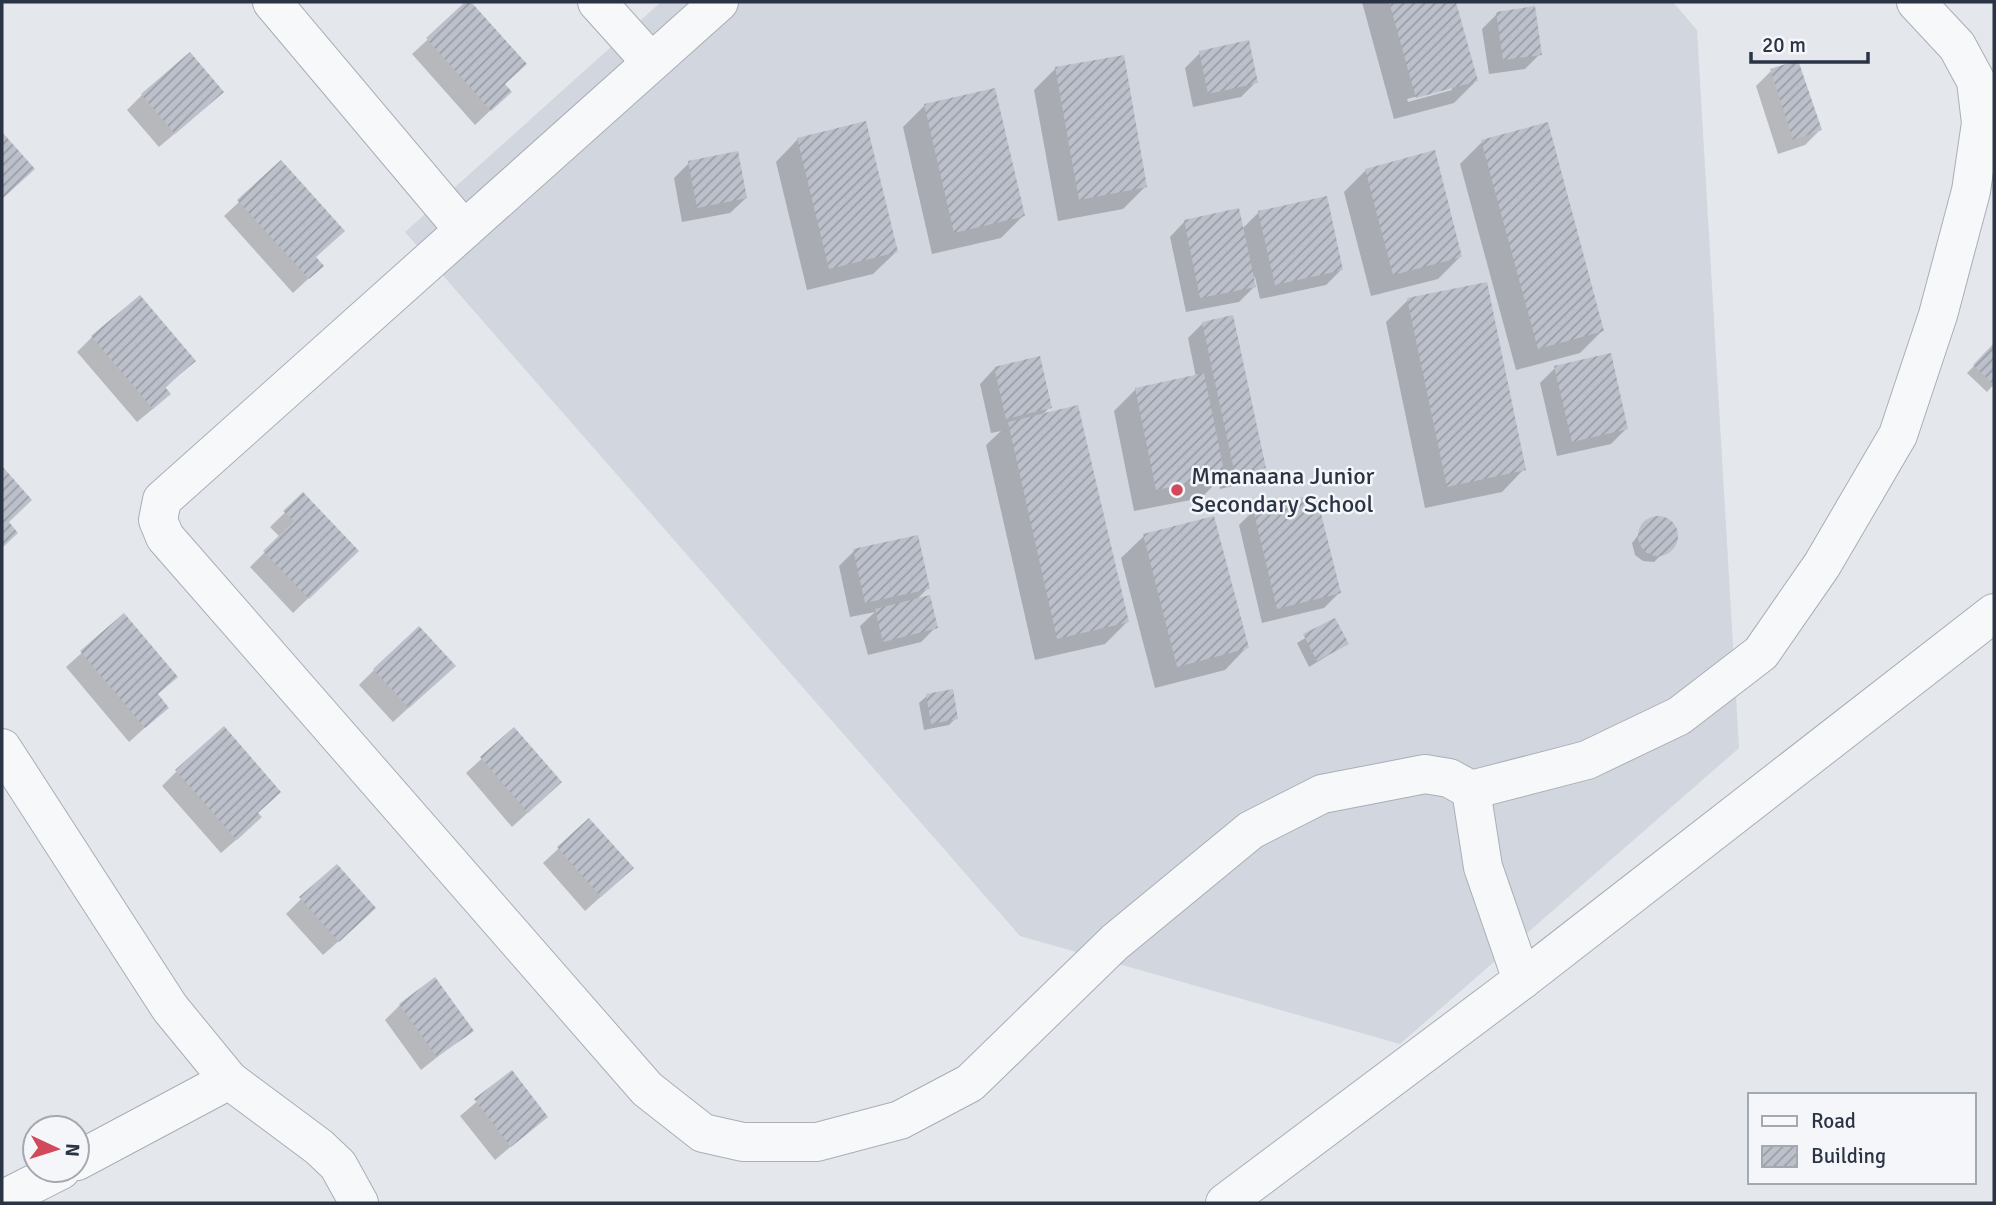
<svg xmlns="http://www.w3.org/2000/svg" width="1996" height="1205" font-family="Signika,sans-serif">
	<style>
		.built { fill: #d2d6de }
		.shadow { fill: #0003; fill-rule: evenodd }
		.building { fill: url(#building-hatch) }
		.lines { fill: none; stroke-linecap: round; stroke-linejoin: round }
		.minor-casing { stroke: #a9aeb7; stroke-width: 40 }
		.minor { stroke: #f7f8fa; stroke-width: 38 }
		.poi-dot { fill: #d1495b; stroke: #f4f6f9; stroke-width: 2.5 }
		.labels { text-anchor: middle; stroke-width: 5; stroke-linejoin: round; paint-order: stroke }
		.poi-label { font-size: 24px; fill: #2b3445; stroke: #f4f6f9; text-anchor: start }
	</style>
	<defs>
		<pattern id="building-hatch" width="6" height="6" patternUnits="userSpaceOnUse" patternTransform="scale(1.75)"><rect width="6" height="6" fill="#bbc0ca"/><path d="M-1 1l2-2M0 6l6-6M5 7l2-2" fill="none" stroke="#989da6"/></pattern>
	</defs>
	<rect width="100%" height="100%" fill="#e4e7ec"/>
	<path class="built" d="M661,2H1673L1697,30L1739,748L1400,1044L1020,936L405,232Z"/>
	<g class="shadow">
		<path d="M469,2L525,64L503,85L494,107L475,125L412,54Z"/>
		<path d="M1362,2H1454L1476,81L1454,103L1394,119ZM1452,87V90L1408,102L1407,99Z"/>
		<path d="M1497,14L1540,54L1525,69L1489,74L1482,29Z"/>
		<path d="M1200,53L1256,82L1241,97L1193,107L1185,68Z"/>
		<path d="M1056,68L1145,187L1123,209L1058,221L1034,90Z"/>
		<path d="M1771,71L1820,130L1805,145L1778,154L1756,86Z"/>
		<path d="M142,95L207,106L159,147L127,110Z"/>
		<path d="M925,105L1023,216L1001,238L932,254L903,127Z"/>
		<path d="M798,139L896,252L873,274L807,290L776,162Z"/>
		<path d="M1482,142L1602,331L1580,353L1516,370L1460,164Z"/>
		<path d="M689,163L746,198L730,213L682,222L674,178Z"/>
		<path d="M1366,170L1460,257L1438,279L1371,296L1344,192Z"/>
		<path d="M239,202L322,266L293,293L224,216Z"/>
		<path d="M1259,212L1341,270L1326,285L1260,299L1255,277L1252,278L1254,287L1239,302L1186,312L1170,237L1185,221L1242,229Z"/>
		<path d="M1408,300L1524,469L1502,492L1425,508L1386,322Z"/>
		<path d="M1203,323L1264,467L1249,482L1220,489L1218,481L1201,498L1134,511L1114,411L1136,389L1196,377L1188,338Z"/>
		<path d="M92,337L194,361L164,389L154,408L137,422L77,352Z"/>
		<path d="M1994,345V384L1987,392L1967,373Z"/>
		<path d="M995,368L1050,407L1042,415L1127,622L1105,644L1035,660L986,445L1001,431L991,433L980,384Z"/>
		<path d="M1555,368L1626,429L1611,444L1557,456L1540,383Z"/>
		<path d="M303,495L357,551L293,613L250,567L280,537L270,527Z"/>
		<path d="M1254,510L1339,593L1324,608L1262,623L1239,525Z"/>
		<path d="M1663,519L1673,526L1675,542L1654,562L1643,561L1635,555L1632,543L1650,520Z"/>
		<path d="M1144,536L1247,647L1225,670L1155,688L1121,558Z"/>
		<path d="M854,551L928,588L915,601L936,627L921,642L868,655L860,626L875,612L850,617L839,566Z"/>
		<path d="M124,615L156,695L167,708L129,742L66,667Z"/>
		<path d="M1335,620L1347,644L1309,667L1297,643Z"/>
		<path d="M374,670L439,680L393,722L359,685Z"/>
		<path d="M927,696L956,718L949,725L924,730L919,703Z"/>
		<path d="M514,729L545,797L512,827L466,773Z"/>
		<path d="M177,771L257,813L245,832L221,853L162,786Z"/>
		<path d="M589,820L616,883L585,911L543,863Z"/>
		<path d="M301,899L359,923L323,955L286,914Z"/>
		<path d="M400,1005L471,1030L421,1070L385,1020Z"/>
		<path d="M512,1072L546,1117L495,1160L460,1116Z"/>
	</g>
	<g class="building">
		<path d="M465,2H471L527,64L505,84L512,92L491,111L426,38Z"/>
		<path d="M1389,2H1456L1478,81L1416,98Z"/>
		<path d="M1535,6L1542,55L1503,60L1496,12Z"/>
		<path d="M1249,40L1258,83L1208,94L1199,51Z"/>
		<path d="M190,52L224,92L175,134L141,94Z"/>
		<path d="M1124,55L1147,187L1079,200L1055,67Z"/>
		<path d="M1798,60L1822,130L1793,140L1770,69Z"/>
		<path d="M995,88L1025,216L954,233L924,104Z"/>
		<path d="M866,121L898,252L829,269L797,138Z"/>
		<path d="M1548,122L1604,331L1538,349L1481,140Z"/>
		<path d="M2,132L35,169L2,199Z"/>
		<path d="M1435,150L1462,257L1393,275L1365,169Z"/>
		<path d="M738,151L747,198L697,208L688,161Z"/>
		<path d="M281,160L345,231L316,257L324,266L309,279L237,200Z"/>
		<path d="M1327,196L1343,270L1275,285L1258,211Z"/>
		<path d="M1239,208L1256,287L1200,298L1184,220Z"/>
		<path d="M1487,282L1526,470L1447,487L1407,298Z"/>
		<path d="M140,295L196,361L165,387L171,394L153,409L91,336Z"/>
		<path d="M1233,315L1266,468L1235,475L1202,322Z"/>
		<path d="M1994,343V385L1973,365Z"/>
		<path d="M1611,353L1628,429L1572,442L1554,366Z"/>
		<path d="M1040,356L1052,408L1006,419L994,367Z"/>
		<path d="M1204,373L1225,476L1156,490L1135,388Z"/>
		<path d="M1078,405L1129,622L1057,639L1008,422Z"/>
		<path d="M2,466L32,500L9,522L18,533L2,548Z"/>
		<path d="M303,492L359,551L309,599L263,551L294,521L283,511Z"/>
		<path d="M1316,494L1341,593L1277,609L1253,509Z"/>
		<path d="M1214,516L1249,648L1177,667L1143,534Z"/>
		<circle cx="1658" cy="536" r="20"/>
		<path d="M918,535L930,589L865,603L853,549Z"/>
		<path d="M930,595L938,628L883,642L875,609Z"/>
		<path d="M124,613L178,677L158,694L169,708L145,728L80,651Z"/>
		<path d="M1335,618L1349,644L1317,661L1303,634Z"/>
		<path d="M419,626L456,666L409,708L373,669Z"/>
		<path d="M953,689L958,719L931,724L926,694Z"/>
		<path d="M224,726L281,792L258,813L262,817L237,840L175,770Z"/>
		<path d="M514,727L562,782L528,813L480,757Z"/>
		<path d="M589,818L634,868L601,897L557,847Z"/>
		<path d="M337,864L376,908L339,942L299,897Z"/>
		<path d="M435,977L474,1031L437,1057L399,1004Z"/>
		<path d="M512,1070L548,1117L511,1147L474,1099Z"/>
	</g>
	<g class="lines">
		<g class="minor-casing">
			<g id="minor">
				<path d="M272,2L464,230"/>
				<path d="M597,2L651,62"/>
				<path d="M719,2L162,500L158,520L165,537L647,1089L703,1133L743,1142H817L900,1120L970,1083L1115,942L1251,830L1322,794L1425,774L1449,778L1471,790L1587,760L1679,716L1761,653L1822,565L1898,435L1938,315L1971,191L1981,123L1976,81L1957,46L1916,2"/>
				<path d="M2,748L170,1008L229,1080L319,1147L338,1165L359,1203"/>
				<path d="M1471,790L1483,867L1522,980"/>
				<path d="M77,1161L229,1080"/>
				<path d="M2,1200L61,1170"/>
				<path d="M1225,1203L1522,980L1994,613"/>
			</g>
		</g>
		<use href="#minor" class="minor"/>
	</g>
	<circle class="poi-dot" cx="1177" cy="490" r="7"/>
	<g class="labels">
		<g class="poi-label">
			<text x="1191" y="484">Mmanaana Junior<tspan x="1191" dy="28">Secondary School</tspan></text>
		</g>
	</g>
	<rect width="1996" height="1205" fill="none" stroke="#2b3445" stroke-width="7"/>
	<rect x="1748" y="1093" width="228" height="91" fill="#f4f6f9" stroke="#a4a8b1" stroke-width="2"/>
	<rect x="1762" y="1116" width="35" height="10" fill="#f7f8fa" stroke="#a4a8b1" stroke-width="2"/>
	<text x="1811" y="1128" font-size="21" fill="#2b3445">Road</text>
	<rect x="1762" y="1146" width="35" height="21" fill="url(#building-hatch)" stroke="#a4a8b1" stroke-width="2"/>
	<text x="1811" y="1163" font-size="21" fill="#2b3445">Building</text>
	<g transform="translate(56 1149) rotate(94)"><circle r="33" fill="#f4f6f9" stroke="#a4a8b1" stroke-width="2"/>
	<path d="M0-5L12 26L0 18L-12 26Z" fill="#d1495b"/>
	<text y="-10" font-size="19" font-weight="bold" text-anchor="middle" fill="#2b3445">N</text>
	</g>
	<path d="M1751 52v10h117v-10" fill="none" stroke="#2b3445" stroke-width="3.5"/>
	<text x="1762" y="52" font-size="21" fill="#2b3445" stroke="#f4f6f9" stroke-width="5" paint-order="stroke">20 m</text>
</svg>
